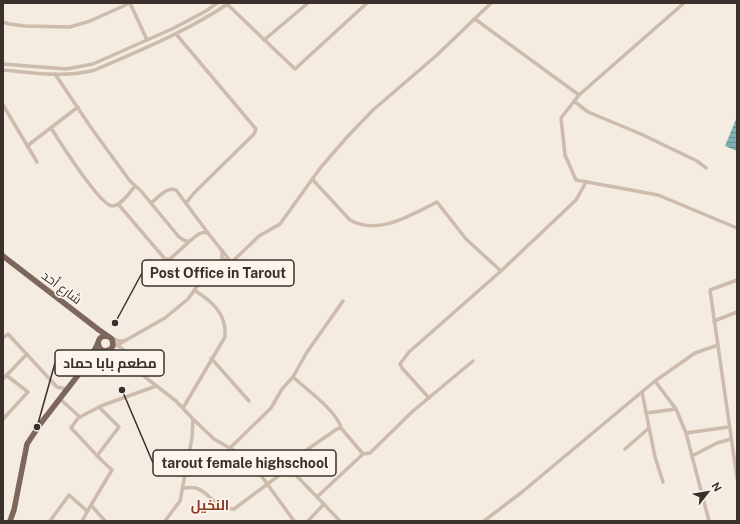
<svg xmlns="http://www.w3.org/2000/svg" width="740" height="524" font-family="'Public Sans',Cairo,sans-serif">
	<style>
		.water { fill: url(#water-rules) }
		.lines { fill: none; stroke-linecap: round; stroke-linejoin: round }
		.street { stroke: #cdbbac; stroke-width: 3.5 }
		.primary { stroke: #7d675c; stroke-width: 5.5 }
		.labels { text-anchor: middle; stroke-width: 3.5; stroke-linejoin: round; paint-order: stroke }
		.street-label { font-size: 13px; fill: #3b302b; stroke: #fbf5ee }
		.neighbourhood-label { font-size: 14px; font-weight: bold; fill: #8c3b22; stroke: #fbf5ee }
		.leader { fill: none; stroke: #3b302b; stroke-width: 1.5 }
		.callout-dot { fill: #3b302b; stroke: #fbf5ee; stroke-width: 1.5 }
		.callout { fill: #fbf5ee; stroke: #3b302b; stroke-width: 1.5 }
		.callout-label { font-size: 14px; text-anchor: middle; font-weight: bold; fill: #3b302b }
	</style>
	<defs>
		<pattern id="water-rules" width="6" height="5" patternUnits="userSpaceOnUse"><rect width="6" height="5" fill="#7fb0b2"/><path d="M0 2.5h6" fill="none" stroke="#699091"/></pattern>
	</defs>
	<rect width="100%" height="100%" fill="#f4ebe1"/>
	<path class="water" d="M737,117V151L725,146Z"/>
	<g class="lines">
		<g class="street">
			<path d="M130,3L147,40"/>
			<path d="M227,4L295,69L367,3"/>
			<path d="M475,19L579,95L561,118L565,155L576,180L658,195L737,228"/>
			<path d="M3,22L9,24L25,26L70,27L90,21L130,3"/>
			<path d="M176,34L256,129L254,134L194,193L186,203"/>
			<path d="M264,40L308,3"/>
			<path d="M3,64L66,69L93,64L174,28L206,11L217,3"/>
			<path d="M3,70C34,73 65,78 95,70C141,50 188,31 229,3"/>
			<path d="M55,74L92,129L130,181L141,191L179,237L185,241H190C196,236 200,231 208,233L231,262"/>
			<path d="M579,95L684,3"/>
			<path d="M574,101L588,112L641,134L697,161L706,168"/>
			<path d="M3,105L37,162"/>
			<path d="M51,128C59,141 100,205 112,206C121,206 130,192 135,186"/>
			<path d="M27,146L78,107"/>
			<path d="M313,180L350,220C378,236 411,215 437,202L466,239L501,271L576,200L586,182"/>
			<path d="M151,203C158,198 167,186 176,190L208,233"/>
			<path d="M118,204L165,259H170L190,241"/>
			<path d="M222,250V259L230,262"/>
			<path d="M737,280L710,290L737,478"/>
			<path d="M714,321L737,312"/>
			<path d="M3,338L8,334L57,387L67,389"/>
			<path d="M112,339L120,341H124"/>
			<path d="M113,342L125,351L145,377L176,401L193,419L214,439L245,457L260,474L294,521"/>
			<path d="M718,345L695,353L655,381L676,409L686,433L729,427"/>
			<path d="M112,348L165,318L188,299L201,281L209,273L233,261L259,236L280,224L321,167L348,136L373,110L437,55L491,3"/>
			<path d="M109,351L119,352L131,359"/>
			<path d="M211,358L249,401"/>
			<path d="M293,377C305,388 338,412 341,428"/>
			<path d="M3,379L27,354"/>
			<path d="M642,392L655,457L663,482"/>
			<path d="M429,398L402,368L400,364L409,352L501,271"/>
			<path d="M60,399L80,417"/>
			<path d="M183,408L225,337C227,314 212,301 194,290"/>
			<path d="M646,413L676,409"/>
			<path d="M3,419L28,392L6,375"/>
			<path d="M686,433L709,521"/>
			<path d="M230,448L271,408L282,389L293,377L307,352L343,301"/>
			<path d="M625,449L649,428"/>
			<path d="M363,454L370,453L413,411L473,361"/>
			<path d="M97,456L119,427L99,407"/>
			<path d="M692,456L717,443L731,439"/>
			<path d="M289,468L317,497"/>
			<path d="M183,488C187,488 192,487 196,488C212,493 213,510 234,509L289,468L308,449L337,429L341,428L363,454L317,497L340,521"/>
			<path d="M50,521L69,495L87,511"/>
			<path d="M82,521L91,505"/>
			<path d="M105,521L91,505L112,470C97,457 85,442 71,428L78,418L101,406L156,386"/>
			<path d="M165,521L180,501L192,438L193,419"/>
			<path d="M308,521L324,504"/>
			<path d="M484,521L522,492L655,381"/>
		</g>
		<g class="primary">
			<path d="M3,256L99,330L112,339L113,345L111,349L105,351L100,349L98,343C99,337 102,336 108,336"/>
			<path d="M90,359L98,343"/>
			<path d="M10,521L14,510L27,444L41,423L89,361L105,351"/>
		</g>
	</g>
	<g class="labels">
		<g class="street-label">
			<text transform="translate(62 287) rotate(37)" y="5">شارع أحد</text>
		</g>
		<g class="neighbourhood-label">
			<text x="210" y="510">النخيل</text>
		</g>
	</g>
	<path class="leader" d="M115 323L142 273M37 427L55 363M122 390L153 463"/>
	<g class="callout-dot">
		<circle cx="115" cy="323" r="4"/>
		<circle cx="37" cy="427" r="4"/>
		<circle cx="122" cy="390" r="4"/>
	</g>
	<g class="callout">
		<rect x="142" y="260" width="152" height="26" rx="4"/>
		<rect x="55" y="350" width="109" height="26" rx="4"/>
		<rect x="153" y="450" width="183" height="26" rx="4"/>
	</g>
	<g class="callout-label">
		<text x="218" y="278">Post Office in Tarout</text>
		<text x="110" y="368">مطعم بابا حماد</text>
		<text x="245" y="468">tarout female highschool</text>
	</g>
	<rect width="740" height="524" fill="none" stroke="#3b302b" stroke-width="8"/>
	<g transform="translate(708 492) rotate(59)" stroke="#fbf5ee" stroke-width="3" paint-order="stroke">
	<path d="M0-3L7 15L0 10L-7 15Z" fill="#3b302b"/>
	<text y="-6" font-size="11" font-weight="bold" text-anchor="middle" fill="#3b302b">N</text>
	</g>
</svg>
